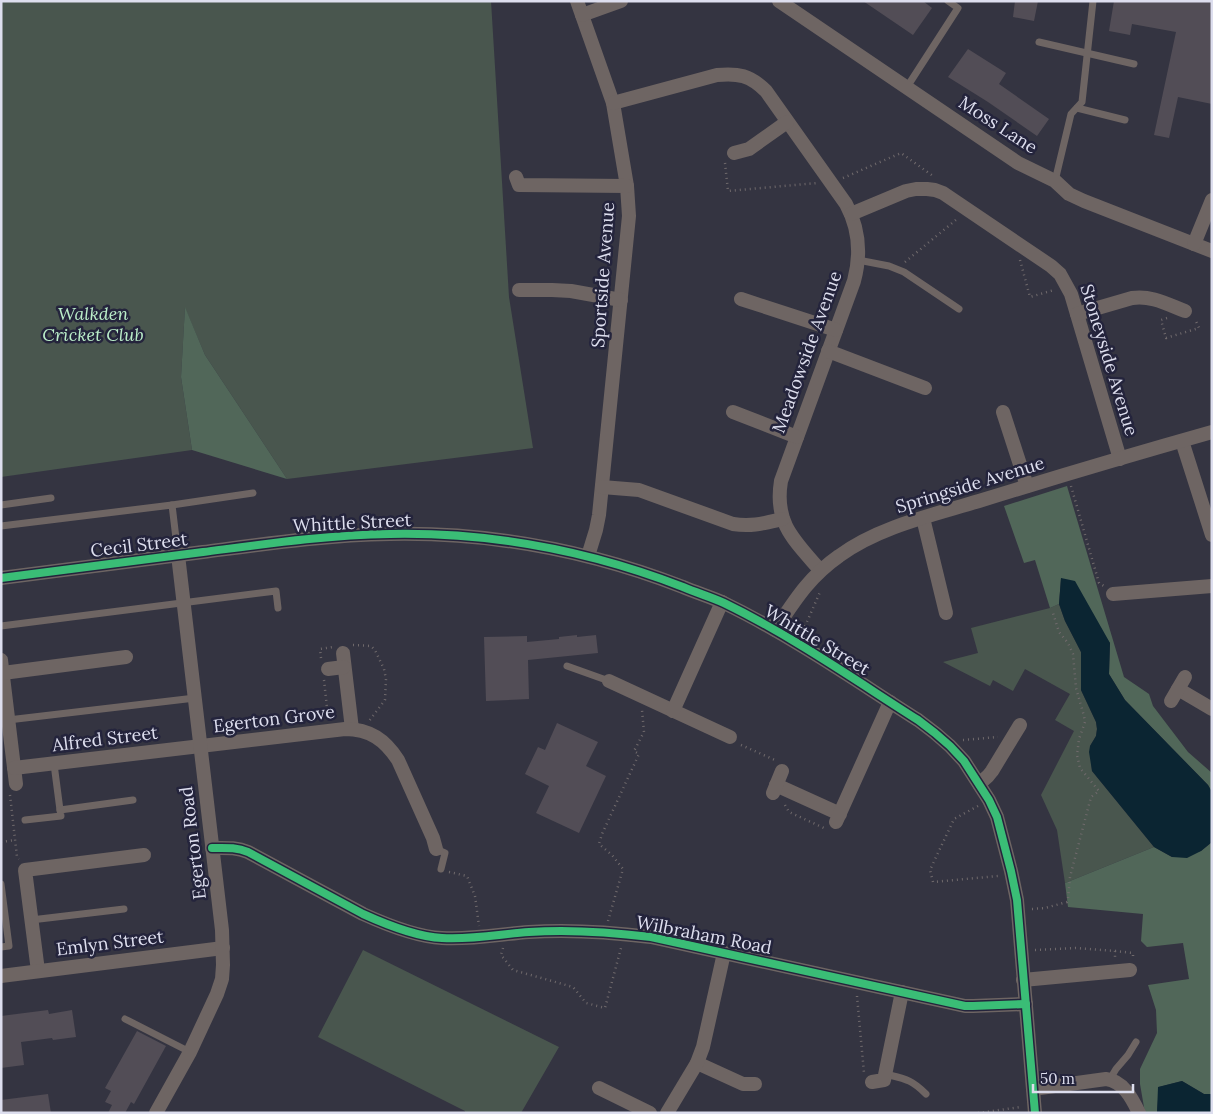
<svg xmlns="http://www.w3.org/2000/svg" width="1213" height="1114" font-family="Lora,serif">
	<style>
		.green { fill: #49564e }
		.forest { fill: #516759 }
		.water { fill: #0b2532 }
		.building { fill: #524d56 }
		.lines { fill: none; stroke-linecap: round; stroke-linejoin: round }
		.path { stroke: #706a6c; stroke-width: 2.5; stroke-dasharray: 1 4; stroke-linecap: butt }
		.service { stroke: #6e6563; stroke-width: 7 }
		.minor { stroke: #6e6563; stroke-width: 14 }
		.cycleway-casing { stroke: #24243c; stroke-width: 11 }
		.cycleway { stroke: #3abd76; stroke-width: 8 }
		.labels { text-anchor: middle; stroke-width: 5; stroke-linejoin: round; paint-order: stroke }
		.street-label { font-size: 18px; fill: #dddeee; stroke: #24243c }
		.park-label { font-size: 18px; font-style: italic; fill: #baedc8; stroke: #24243c }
	</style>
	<rect width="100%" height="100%" fill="#343441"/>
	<g class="green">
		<path d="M1,1H491L509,297L533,448L287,479L205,355L185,308L181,377L192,450L1,477Z"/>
		<path d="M1059,604L1065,621L1081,652V690L1096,722L1097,729L1096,736L1090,746L1092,771L1154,847L1065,883L1057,830L1041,795L1074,731L1055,720L1070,694L1025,669L1013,691L993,680L990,686L943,662L978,653L971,628L1050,608Z"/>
		<path d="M363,950L559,1047L521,1113H465V1111L318,1037Z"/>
	</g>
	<g class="forest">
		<path d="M185,307L205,355L287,479L192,450L181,377Z"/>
		<path d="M1067,486L1124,677L1149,694L1153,706L1188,752L1212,773V792L1208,785L1125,700L1109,674L1110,643L1061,578L1059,604L1050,608L1035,560L1024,563L1004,506Z"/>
		<path d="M1212,842V1094H1204L1182,1081L1159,1087L1157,1113H1145L1140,1084V1069L1157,1033L1156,1010L1148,985L1189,979L1183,943L1147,947L1141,941L1143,914L1068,907L1065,883L1154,847L1172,857L1201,851Z"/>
	</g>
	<g class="water">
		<path d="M1061,578L1075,581L1110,643L1109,674L1125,700L1208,785L1212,792V842L1201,851L1187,858L1172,857L1154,847L1092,771L1089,752L1090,746L1096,736L1097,729L1096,722L1081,690V652L1065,621L1059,604Z"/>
		<path d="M1182,1081L1204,1094H1212V1113H1157L1158,1087Z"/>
	</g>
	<g class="building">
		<path d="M863,1H923L932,8L913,35Z"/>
		<path d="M1015,1H1038L1034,21L1013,17Z"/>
		<path d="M1114,1H1212V104L1178,97L1169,138L1154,135L1176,32L1132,24L1130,35L1109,31Z"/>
		<path d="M968,49L1006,73L999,84L1049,119L1037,136L988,102L948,77Z"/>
		<path d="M577,635V637L596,635L598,653L528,660L529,699L486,701L484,637L527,636V642L559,639V637Z"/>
		<path d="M557,723L598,742L586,766L606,776L579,833L536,813L549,786L525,774L538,747L545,750Z"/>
		<path d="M48,1010L49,1014L72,1010L76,1037L53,1040L52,1038L21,1042L24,1065L1,1068V1016Z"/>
		<path d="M137,1031L166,1046L134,1104L131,1102L125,1113H108L112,1105L105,1102L111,1091L105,1088Z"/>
		<path d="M48,1094L51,1113H2L1,1100Z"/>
	</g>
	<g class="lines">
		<g class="path">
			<path d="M725,163L728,191L817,183"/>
			<path d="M843,178L901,153L933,176"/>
			<path d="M1020,260L1030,297L1054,290"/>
			<path d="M905,262L957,219"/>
			<path d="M1167,318L1161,320L1166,338L1199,328L1195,319"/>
			<path d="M1071,486L1099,583L1104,586"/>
			<path d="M803,631L820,592"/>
			<path d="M353,645L371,646L375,650L384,669L386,679L385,700L369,721"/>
			<path d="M321,658L320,649L333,647"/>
			<path d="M324,680L328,717"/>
			<path d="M963,740L998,737"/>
			<path d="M741,745L775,760"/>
			<path d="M10,795L17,857L19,859"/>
			<path d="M785,805L789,812L824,828"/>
			<path d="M978,806L954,819L930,870L933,882L998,876"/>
			<path d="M1,842L15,840"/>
			<path d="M449,872L467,876L475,896L479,926"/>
			<path d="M1032,909L1045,908L1067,902L1068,899L1070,877L1091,797L1099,791L1080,768L1077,755L1079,739L1085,722L1084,716L1076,688L1073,654L1068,643L1059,632L1052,610"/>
			<path d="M608,921L623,869L612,855L599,844L602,834L639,754L634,751L644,732L642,710"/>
			<path d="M503,948L501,955L513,970L573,987L586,1003L605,1008L621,948"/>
			<path d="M1035,950L1075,948L1115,951V957"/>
			<path d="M1115,951L1133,953V958"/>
			<path d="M857,996L864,1073"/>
			<path d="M978,1113L1021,1107"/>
		</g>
		<g class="service">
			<path d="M1039,42L1134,64"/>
			<path d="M907,87L958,8L948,1"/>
			<path d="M1077,108L1125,120"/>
			<path d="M1055,181L1071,114L1082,102L1093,1"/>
			<path d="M858,260L889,266L904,272L959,309"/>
			<path d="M1,505L51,498"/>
			<path d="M172,505L253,493"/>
			<path d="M1,526L172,505L178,555"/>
			<path d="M1,626L276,591L278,608"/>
			<path d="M567,666L609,681"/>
			<path d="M8,720L195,698"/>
			<path d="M54,764L60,810"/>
			<path d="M25,820L61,816L60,810L133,800"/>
			<path d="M436,849L445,853L441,869"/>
			<path d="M1,884L9,946L1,947"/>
			<path d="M31,920L124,909"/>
			<path d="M125,1019L190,1052"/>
			<path d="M885,1074C905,1079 911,1079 926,1094"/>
			<path d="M1110,1079L1116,1069L1128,1055L1136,1042"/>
		</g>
		<g class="minor">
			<path d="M577,1L613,103L627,186L629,216L599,515L596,530L588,556"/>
			<path d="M779,1L1018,163L1055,181L1069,194L1084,201L1212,251"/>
			<path d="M582,15L621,1"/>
			<path d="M613,103L717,75C738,73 750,75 766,91L846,204C859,228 861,255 854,281L781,481C774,523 794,540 820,570"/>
			<path d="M734,153L749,149L787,122"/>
			<path d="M516,177L519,185L627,186"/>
			<path d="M851,214L906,191L916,189H927L935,190L943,193L1051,266L1060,274L1071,294L1120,459"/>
			<path d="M1194,244L1212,200"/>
			<path d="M519,290H552L571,291L621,300"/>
			<path d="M741,299L836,330"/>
			<path d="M1077,314L1132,298C1151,295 1167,304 1185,311"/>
			<path d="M828,351L925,388"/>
			<path d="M733,412L797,437"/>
			<path d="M1003,412L1027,486"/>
			<path d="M1182,441L1212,535"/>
			<path d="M602,487L639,490L733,524C752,527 765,523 783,519"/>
			<path d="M923,518L946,613"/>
			<path d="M1,578C68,569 136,561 203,552C265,544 327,535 390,534C491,532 590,551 683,587C697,593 711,597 724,603C792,636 855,680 918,720L935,733L950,746L964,761L989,800L997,817L1011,871L1017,900L1035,1113"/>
			<path d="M1113,594L1212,586"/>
			<path d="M775,630C795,600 809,577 839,556C878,527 933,515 979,501C1056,477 1134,454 1212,432"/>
			<path d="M343,653L352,729"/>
			<path d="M1,660L16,784"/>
			<path d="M328,669L344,667"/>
			<path d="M3,673L126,657"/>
			<path d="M609,681L730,737"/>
			<path d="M1178,689L1212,709"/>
			<path d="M1171,701L1185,677"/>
			<path d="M673,711L722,602"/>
			<path d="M14,768L345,729C370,729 385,740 398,760L433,838L436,849"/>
			<path d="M979,784L988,776L992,771L1020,725"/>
			<path d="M776,785L840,814"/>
			<path d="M773,793L782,771"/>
			<path d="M836,822L890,702"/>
			<path d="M212,848C225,848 236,847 248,852L363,914C385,924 418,937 442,938C471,940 501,934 529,932C570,929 610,932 651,937L965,1006H973L1026,1004"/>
			<path d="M38,971L25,870L144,855"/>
			<path d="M1,976L223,948"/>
			<path d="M1023,980L1130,970"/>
			<path d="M697,1063L743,1084H755"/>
			<path d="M872,1082L884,1080L902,992"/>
			<path d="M599,1088L650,1113"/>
			<path d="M1033,1089L1106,1079C1123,1081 1132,1098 1139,1113"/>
			<path d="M156,1113L190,1052L217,994L222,979L223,965L222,930L178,555"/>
			<path d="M667,1113L697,1063L703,1047L724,953"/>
		</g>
		<g class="cycleway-casing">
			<g id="cycleway">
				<path d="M1,578C68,569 136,561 203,552C265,544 327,535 390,534C491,532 590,551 683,587C697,593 711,597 724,603C792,636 855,680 918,720L935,733L950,746L964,761L989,800L997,817L1011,871L1017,900L1035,1113"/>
				<path d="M212,848C225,848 236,847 248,852L363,914C385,924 418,937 442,938C471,940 501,934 529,932C570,929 610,932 651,937L965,1006H973L1026,1004"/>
			</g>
		</g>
		<use href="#cycleway" class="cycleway"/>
	</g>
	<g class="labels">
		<g class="street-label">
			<text transform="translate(998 125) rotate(33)" y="6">Moss Lane</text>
			<text transform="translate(603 275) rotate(-86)" y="6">Sportside Avenue</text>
			<text transform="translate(807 352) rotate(-70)" y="6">Meadowside Avenue</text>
			<text transform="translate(1109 360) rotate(73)" y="6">Stoneyside Avenue</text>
			<text transform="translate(970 485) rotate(-17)" y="6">Springside Avenue</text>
			<text transform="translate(352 523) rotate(-3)" y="6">Whittle Street</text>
			<text transform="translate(139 545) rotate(-7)" y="6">Cecil Street</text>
			<text transform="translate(817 640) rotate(31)" y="6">Whittle Street</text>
			<text transform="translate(274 719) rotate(-7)" y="6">Egerton Grove</text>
			<text transform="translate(105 739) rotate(-7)" y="6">Alfred Street</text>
			<text transform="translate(193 843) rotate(-97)" y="6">Egerton Road</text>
			<text transform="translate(704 935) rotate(11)" y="6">Wilbraham Road</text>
			<text transform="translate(110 943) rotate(-7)" y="6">Emlyn Street</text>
		</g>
		<g class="park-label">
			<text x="93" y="320">Walkden<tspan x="93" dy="21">Cricket Club</tspan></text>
		</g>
	</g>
	<rect width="1213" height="1114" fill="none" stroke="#dddeee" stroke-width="5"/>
	<path d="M1033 1084v8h100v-8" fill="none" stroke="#dddeee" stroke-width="2.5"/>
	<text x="1040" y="1084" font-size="15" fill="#dddeee" stroke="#24243c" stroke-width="4" paint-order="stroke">50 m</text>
</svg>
